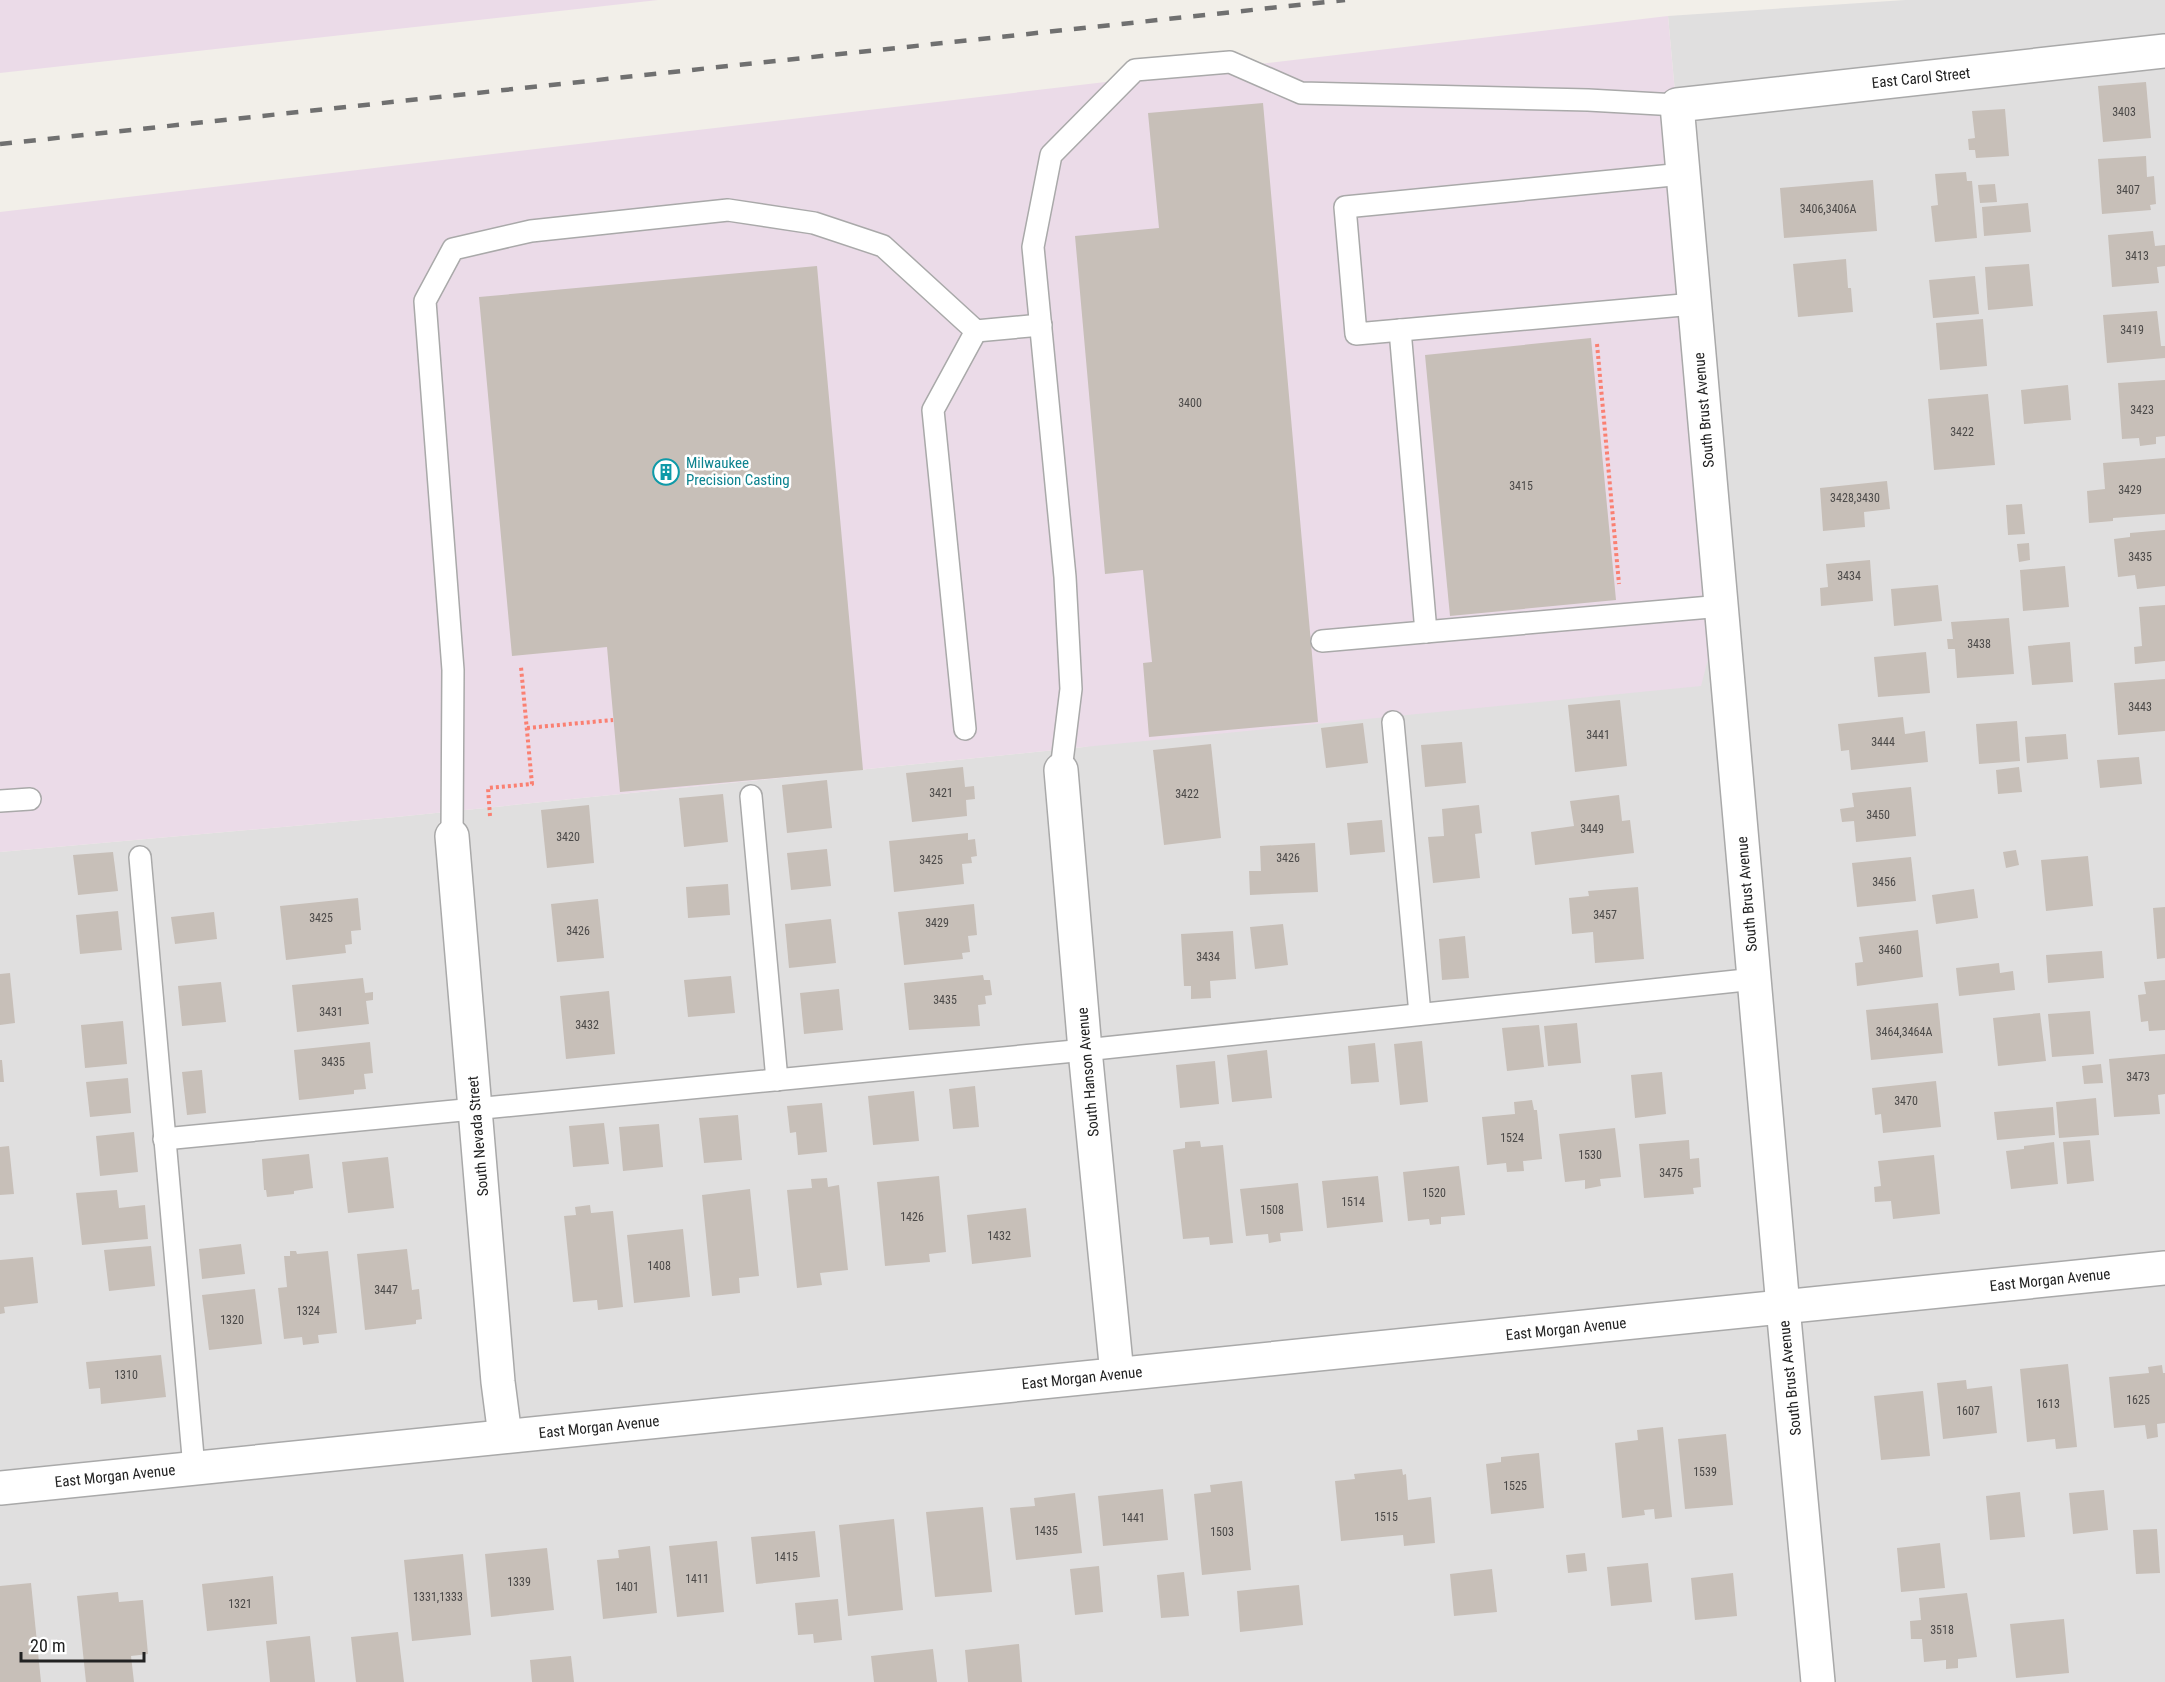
<svg xmlns="http://www.w3.org/2000/svg" width="2165" height="1682" font-family="'Roboto Condensed',sans-serif">
	<style>
		.residential { fill: #e0dfdf }
		.industrial { fill: #ebdbe8 }
		.building { fill: #c7bfb8 }
		.lines { fill: none; stroke-linecap: round; stroke-linejoin: round }
		.lane-casing { stroke: #a9a9a9; stroke-width: 24 }
		.street-casing { stroke: #a9a9a9; stroke-width: 36 }
		.path { stroke: #fa8072; stroke-width: 4; stroke-dasharray: 3 3; stroke-linecap: butt }
		.lane { stroke: #fff; stroke-width: 21 }
		.street { stroke: #fff; stroke-width: 33 }
		.rail { stroke: #707070; stroke-width: 4.5; stroke-dasharray: 12 12; stroke-linecap: butt }
		.labels { text-anchor: middle; stroke-width: 5; stroke-linejoin: round; paint-order: stroke }
		.number-label { font-size: 12px; fill: #4b4948 }
		.street-label { font-size: 15px; fill: #222; stroke: #fff }
		.culture-label { font-size: 15px; fill: #0d838f; stroke: #fff; text-anchor: start }
	</style>
	<rect width="100%" height="100%" fill="#f2efe9"/>
	<path class="residential" d="M1905,0H2165V1682H0V852L396,817L1084,747L1722,606L1668,16Z"/>
	<g class="industrial">
		<path d="M0,0H658L0,73Z"/>
		<path d="M1668,16L1722,606L1701,686L1084,747L396,817L0,852V212Z"/>
	</g>
	<g class="building">
		<path d="M2146,82L2151,138L2103,142L2098,86Z"/>
		<path d="M1263,103L1318,722L1149,737L1143,663L1152,662L1143,570L1105,574L1075,236L1159,228L1148,113Z"/>
		<path d="M2005,109L2009,156L1976,158L1975,150H1969L1968,139L1975,138L1972,111Z"/>
		<path d="M2146,156L2147,177L2154,176L2156,204L2150,205L2151,210L2102,214L2098,159Z"/>
		<path d="M1966,172L1967,181H1972L1977,238L1935,242L1931,206L1938,205L1935,174Z"/>
		<path d="M1873,180L1877,231L1784,238L1780,188Z"/>
		<path d="M1995,184L1997,202L1980,203L1978,185Z"/>
		<path d="M2028,203L2031,232L1984,236L1982,207Z"/>
		<path d="M2153,231L2155,246L2165,245V266L2157,267L2159,283L2112,287L2108,235Z"/>
		<path d="M1846,259L1848,288H1851L1853,312L1798,317L1793,264Z"/>
		<path d="M2029,264L2033,306L1988,310L1985,267Z"/>
		<path d="M817,266L863,770L620,792L607,647L512,656L479,297Z"/>
		<path d="M1975,276L1979,314L1933,318L1929,280Z"/>
		<path d="M2157,311L2161,346H2165V358L2107,363L2103,315Z"/>
		<path d="M1983,319L1987,366L1940,370L1936,323Z"/>
		<path d="M1591,338L1616,600L1450,616L1425,355Z"/>
		<path d="M2165,380V436L2156,437V444L2140,446L2139,438L2122,439L2118,383Z"/>
		<path d="M2068,385L2071,420L2024,424L2021,390Z"/>
		<path d="M1988,394L1995,465L1934,470L1928,399Z"/>
		<path d="M2165,458V514L2113,518V521L2089,523L2087,491L2105,489L2103,463Z"/>
		<path d="M1887,481L1890,509L1864,512L1865,527L1823,531L1820,488Z"/>
		<path d="M2022,504L2025,534L2008,535L2006,505Z"/>
		<path d="M2165,530V586L2137,589L2135,575L2118,577L2114,539L2130,537V533Z"/>
		<path d="M2029,543L2030,560L2019,562L2017,544Z"/>
		<path d="M1870,560L1873,601L1821,606L1820,588L1828,587L1826,564Z"/>
		<path d="M2065,566L2069,607L2023,611L2020,570Z"/>
		<path d="M1938,585L1942,621L1894,626L1891,589Z"/>
		<path d="M2165,605V661L2135,664L2134,647L2142,646L2139,607Z"/>
		<path d="M2009,618L2014,674L1957,678L1955,649H1948L1947,639H1953L1951,622Z"/>
		<path d="M2070,642L2073,682L2032,685L2028,646Z"/>
		<path d="M1926,652L1930,693L1878,697L1874,657Z"/>
		<path d="M2165,679V731L2118,735L2114,683Z"/>
		<path d="M1620,700L1627,766L1575,772L1568,705Z"/>
		<path d="M1903,717L1905,734L1925,731L1928,762L1851,770L1849,750L1841,751L1838,724Z"/>
		<path d="M2017,721L2020,761L1979,764L1976,724Z"/>
		<path d="M1363,723L1368,763L1326,768L1321,728Z"/>
		<path d="M2066,734L2068,759L2027,763L2025,737Z"/>
		<path d="M1462,742L1466,783L1425,787L1421,745Z"/>
		<path d="M1211,744L1221,838L1164,845L1153,750Z"/>
		<path d="M2139,757L2142,784L2100,788L2097,760Z"/>
		<path d="M963,767L965,787L974,786L975,799L966,800L967,816L912,822L906,773Z"/>
		<path d="M2019,767L2022,792L1998,794L1996,770Z"/>
		<path d="M827,780L832,828L787,833L782,785Z"/>
		<path d="M1911,787L1916,836L1856,842L1854,821L1842,822L1840,809L1854,807L1852,793Z"/>
		<path d="M723,794L728,842L684,847L679,798Z"/>
		<path d="M1619,795L1622,821L1630,820L1634,853L1535,865L1531,832L1574,826L1570,801Z"/>
		<path d="M589,805L594,863L547,868L541,810Z"/>
		<path d="M1479,805L1482,833L1475,834L1480,878L1433,883L1428,837L1444,836L1442,809Z"/>
		<path d="M1382,820L1385,852L1350,855L1347,823Z"/>
		<path d="M968,833V840L975,839L977,856L971,857L972,863L962,864L964,884L894,892L889,841Z"/>
		<path d="M1315,843L1318,892L1250,895L1249,871H1261L1260,846Z"/>
		<path d="M827,849L831,886L791,890L787,853Z"/>
		<path d="M2016,850L2019,865L2006,868L2003,852Z"/>
		<path d="M113,852L118,891L78,895L73,855Z"/>
		<path d="M2088,856L2093,906L2046,911L2041,860Z"/>
		<path d="M1911,857L1916,901L1857,907L1852,863Z"/>
		<path d="M728,884L730,915L688,918L686,887Z"/>
		<path d="M1638,887L1644,959L1595,963L1593,932L1572,934L1569,898L1589,896L1588,891Z"/>
		<path d="M1974,889L1978,918L1936,924L1932,895Z"/>
		<path d="M358,898L361,930L351,931L352,944L345,945L346,953L286,960L280,906Z"/>
		<path d="M598,899L604,958L557,962L551,904Z"/>
		<path d="M974,904L977,935L968,936L970,952L962,953L963,959L904,965L898,912Z"/>
		<path d="M2165,907V958L2157,959L2153,908Z"/>
		<path d="M118,911L122,950L80,954L76,915Z"/>
		<path d="M214,912L217,939L175,944L171,917Z"/>
		<path d="M831,919L836,963L789,968L785,924Z"/>
		<path d="M1283,924L1288,965L1255,969L1250,927Z"/>
		<path d="M1918,930L1923,977L1857,986L1855,963L1863,962L1859,937Z"/>
		<path d="M1233,931L1236,979L1210,981L1211,998L1191,999V986H1184L1181,934Z"/>
		<path d="M1465,936L1469,978L1442,980L1439,939Z"/>
		<path d="M2102,951L2104,978L2048,983L2046,955Z"/>
		<path d="M1999,963L2000,973L2013,971L2015,990L1959,996L1956,968Z"/>
		<path d="M10,973L15,1023L0,1025V974Z"/>
		<path d="M983,975L984,980H990L992,995L985,996L986,1004L978,1005L980,1026L909,1030L904,983Z"/>
		<path d="M731,976L735,1013L688,1017L684,980Z"/>
		<path d="M363,978L365,993L373,992V1000L366,1001L369,1024L297,1032L292,985Z"/>
		<path d="M2165,980V1030L2149,1031L2148,1021L2141,1022L2138,995L2146,994L2144,982Z"/>
		<path d="M221,982L226,1022L182,1026L178,986Z"/>
		<path d="M839,989L843,1030L804,1034L800,993Z"/>
		<path d="M609,991L615,1054L566,1059L560,996Z"/>
		<path d="M1938,1003L1943,1053L1871,1060L1866,1010Z"/>
		<path d="M2090,1011L2094,1054L2052,1057L2048,1014Z"/>
		<path d="M2040,1013L2046,1061L1998,1066L1993,1018Z"/>
		<path d="M123,1021L127,1064L85,1068L81,1025Z"/>
		<path d="M1577,1023L1581,1063L1548,1066L1544,1026Z"/>
		<path d="M1539,1025L1544,1067L1507,1071L1502,1028Z"/>
		<path d="M1422,1041L1428,1102L1400,1105L1394,1044Z"/>
		<path d="M370,1042L373,1073L364,1074L366,1089L354,1090V1094L299,1100L294,1050Z"/>
		<path d="M1375,1043L1379,1082L1351,1084L1348,1046Z"/>
		<path d="M1267,1050L1272,1098L1232,1102L1227,1055Z"/>
		<path d="M2165,1054V1094L2158,1095L2160,1114L2114,1117L2109,1059Z"/>
		<path d="M0,1060H2L4,1082H0Z"/>
		<path d="M1215,1061L1219,1104L1180,1108L1176,1065Z"/>
		<path d="M2101,1064L2103,1083L2084,1084L2082,1066Z"/>
		<path d="M202,1070L206,1113L187,1115L182,1072Z"/>
		<path d="M1662,1072L1666,1114L1635,1118L1631,1075Z"/>
		<path d="M128,1078L131,1113L90,1117L86,1082Z"/>
		<path d="M1936,1081L1941,1127L1883,1133L1881,1114L1875,1115L1872,1088Z"/>
		<path d="M975,1086L979,1127L953,1129L949,1089Z"/>
		<path d="M914,1091L919,1141L873,1145L868,1096Z"/>
		<path d="M2096,1098L2099,1135L2059,1138L2056,1102Z"/>
		<path d="M1532,1100L1534,1110H1537L1542,1159L1523,1161L1524,1171L1507,1172L1506,1163L1487,1165L1482,1117L1515,1114L1514,1102Z"/>
		<path d="M822,1103L827,1152L798,1155L796,1132L790,1133L787,1106Z"/>
		<path d="M2053,1107L2055,1135L1997,1140L1994,1112Z"/>
		<path d="M738,1115L742,1160L704,1163L699,1118Z"/>
		<path d="M604,1123L609,1164L573,1167L569,1126Z"/>
		<path d="M659,1124L663,1167L623,1171L619,1127Z"/>
		<path d="M1615,1128L1621,1177L1600,1179L1601,1186L1585,1189V1180L1565,1182L1559,1134Z"/>
		<path d="M134,1132L138,1172L100,1176L96,1136Z"/>
		<path d="M1689,1140L1690,1159L1699,1158L1701,1187L1693,1188L1694,1194L1644,1198L1639,1144Z"/>
		<path d="M2090,1140L2094,1181L2067,1184L2063,1142Z"/>
		<path d="M1200,1141L1201,1147L1223,1145L1233,1243L1210,1245L1209,1237L1183,1239L1173,1150L1185,1148V1142Z"/>
		<path d="M2054,1142L2058,1184L2011,1189L2006,1151L2024,1149V1146Z"/>
		<path d="M9,1146L14,1194L0,1195V1147Z"/>
		<path d="M309,1154L313,1188L294,1191V1194L267,1197L266,1190H264L262,1159Z"/>
		<path d="M1934,1155L1940,1214L1893,1219L1891,1201L1875,1202L1874,1187L1881,1186L1878,1161Z"/>
		<path d="M388,1157L394,1208L348,1213L342,1162Z"/>
		<path d="M1459,1166L1465,1215L1441,1217V1224L1430,1225L1429,1219L1408,1221L1403,1172Z"/>
		<path d="M939,1176L946,1252L929,1254L930,1262L885,1266L877,1182Z"/>
		<path d="M1378,1176L1383,1222L1327,1228L1322,1181Z"/>
		<path d="M827,1178L828,1187L839,1185L848,1270L820,1273L822,1285L797,1288L787,1190L812,1188L811,1179Z"/>
		<path d="M1298,1183L1303,1231L1280,1233L1281,1241L1269,1243L1268,1234L1246,1236L1240,1189Z"/>
		<path d="M750,1189L759,1276L739,1278L740,1293L712,1296L702,1195Z"/>
		<path d="M117,1190L119,1208L145,1205L148,1239L82,1245L76,1193Z"/>
		<path d="M590,1205L591,1213L613,1211L623,1307L598,1310L597,1300L573,1302L564,1216L576,1215L575,1207Z"/>
		<path d="M1026,1208L1031,1257L972,1264L967,1215Z"/>
		<path d="M683,1229L690,1297L634,1303L627,1235Z"/>
		<path d="M241,1244L245,1274L202,1279L199,1249Z"/>
		<path d="M151,1246L155,1286L109,1291L104,1250Z"/>
		<path d="M407,1249L412,1290L419,1289L422,1319L416,1320V1324L365,1330L357,1254Z"/>
		<path d="M290,1251H296L297,1254L328,1251L337,1333L318,1335L319,1343L303,1345L302,1337L284,1339L278,1288L287,1287L284,1256H290Z"/>
		<path d="M33,1257L38,1303L4,1307L5,1313L0,1314V1260Z"/>
		<path d="M255,1289L262,1344L209,1350L202,1295Z"/>
		<path d="M161,1355L166,1397L101,1404L100,1388L89,1389L86,1362Z"/>
		<path d="M2068,1364L2077,1447L2056,1449L2055,1439L2027,1442L2020,1369Z"/>
		<path d="M2162,1365L2163,1373H2165V1423L2157,1424L2158,1437L2147,1439L2145,1425L2114,1428L2109,1377L2149,1373L2148,1367Z"/>
		<path d="M1966,1380L1967,1389L1992,1386L1997,1433L1943,1439L1937,1383Z"/>
		<path d="M1923,1391L1930,1456L1881,1460L1874,1396Z"/>
		<path d="M1663,1427L1672,1517L1655,1519L1654,1509L1644,1510L1645,1515L1622,1518L1615,1443L1638,1440L1637,1430Z"/>
		<path d="M1726,1434L1733,1505L1685,1509L1678,1439Z"/>
		<path d="M1539,1453L1544,1508L1491,1514L1486,1464L1501,1462V1457Z"/>
		<path d="M1402,1469L1403,1475L1406,1474L1408,1500L1431,1497L1435,1543L1404,1546L1403,1535L1341,1541L1335,1481L1355,1479L1354,1474Z"/>
		<path d="M1242,1481L1251,1570L1202,1575L1194,1494L1211,1492L1210,1485Z"/>
		<path d="M1163,1489L1168,1540L1103,1546L1098,1496Z"/>
		<path d="M2104,1490L2108,1530L2073,1534L2069,1493Z"/>
		<path d="M2020,1492L2025,1537L1990,1540L1986,1496Z"/>
		<path d="M1075,1493L1082,1553L1016,1560L1010,1508L1035,1506L1034,1498Z"/>
		<path d="M983,1507L992,1592L935,1597L926,1512Z"/>
		<path d="M894,1519L903,1610L848,1616L839,1525Z"/>
		<path d="M2157,1529L2160,1573L2136,1574L2133,1530Z"/>
		<path d="M815,1531L820,1577L756,1584L751,1537Z"/>
		<path d="M717,1541L724,1612L677,1617L669,1546Z"/>
		<path d="M1940,1543L1945,1588L1901,1592L1897,1548Z"/>
		<path d="M650,1546L657,1613L603,1619L597,1560L619,1558L618,1550Z"/>
		<path d="M547,1548L554,1610L491,1617L485,1554Z"/>
		<path d="M1585,1553L1587,1571L1568,1573L1566,1555Z"/>
		<path d="M463,1554L471,1635L412,1641L404,1560Z"/>
		<path d="M1648,1563L1652,1602L1611,1606L1607,1567Z"/>
		<path d="M1099,1566L1103,1612L1075,1615L1070,1569Z"/>
		<path d="M1492,1569L1497,1612L1454,1616L1450,1574Z"/>
		<path d="M1184,1572L1189,1616L1161,1618L1157,1575Z"/>
		<path d="M1733,1573L1737,1616L1695,1620L1691,1578Z"/>
		<path d="M273,1576L277,1624L207,1631L202,1584Z"/>
		<path d="M31,1583L41,1682H0V1586Z"/>
		<path d="M1299,1585L1303,1625L1240,1632L1237,1591Z"/>
		<path d="M118,1592L119,1602L143,1600L148,1654L131,1656L134,1682H86L77,1596Z"/>
		<path d="M1967,1593L1977,1657L1958,1659V1668L1946,1669V1660L1924,1662L1922,1639H1911L1910,1621L1921,1620L1919,1598Z"/>
		<path d="M838,1599L842,1640L814,1643L813,1634L798,1635L795,1603Z"/>
		<path d="M2064,1619L2069,1673L2016,1678L2010,1624Z"/>
		<path d="M398,1632L404,1682H356L351,1637Z"/>
		<path d="M310,1636L315,1682H270L266,1641Z"/>
		<path d="M1019,1644L1022,1682H968L965,1650Z"/>
		<path d="M933,1649L937,1682H874L871,1656Z"/>
		<path d="M571,1656L574,1682H532L530,1660Z"/>
	</g>
	<g class="lines">
		<g class="lane-casing">
			<g id="lane">
				<path d="M1683,174L1345,207L1356,334L1694,304"/>
				<path d="M1400,330L1426,632"/>
				<path d="M1322,641L1722,606"/>
				<path d="M1393,722L1420,1014"/>
				<path d="M965,729L933,410L976,331"/>
				<path d="M1061,770L1071,689L1065,577L1033,247L1051,155L1135,70L1230,62L1301,93L1588,100L1677,105"/>
				<path d="M751,796L777,1080"/>
				<path d="M0,801L30,799"/>
				<path d="M452,836L453,670L425,301L453,249L531,231L728,210L814,223L883,246L976,331L1041,325"/>
				<path d="M140,857L194,1468"/>
				<path d="M164,1139L1085,1050L1755,979"/>
			</g>
		</g>
		<g class="street-casing">
			<g id="street">
				<path d="M1061,770L1085,1050L1117,1374"/>
				<path d="M452,836L498,1382L505,1436"/>
				<path d="M0,1488L2165,1268"/>
				<path d="M1818,1682L1783,1307L1677,105L2165,51"/>
			</g>
		</g>
		<g class="path">
			<path d="M1597,344L1619,584"/>
			<path d="M527,728L613,720"/>
			<path d="M490,816L488,788L532,784L521,667"/>
		</g>
		<use href="#lane" class="lane"/>
		<use href="#street" class="street"/>
		<path class="rail" d="M0,144L1345,0"/>
	</g>
	<defs>
		<g id="building-ring" transform="scale(1.35)"><circle r="9.5" fill="#fff" stroke="#0f9aa8" stroke-width="1.5"/><path d="M-4-6H4V6H1V3H-1V6H-4ZM-2.5-4.3h1.7v1.8h-1.7ZM.8-4.3h1.7v1.8H.8ZM-2.5-1h1.7V.8h-1.7ZM.8-1h1.7V.8H.8Z" fill="#0f9aa8"/></g>
	</defs>
	<g fill-rule="evenodd">
		<use href="#building-ring" x="666" y="472"/>
	</g>
	<g class="labels">
		<g class="number-label">
			<text x="2124" y="116">3403</text>
			<text x="2128" y="194">3407</text>
			<text x="1828" y="213">3406,3406A</text>
			<text x="2137" y="260">3413</text>
			<text x="2132" y="334">3419</text>
			<text x="1190" y="407">3400</text>
			<text x="2142" y="414">3423</text>
			<text x="1962" y="436">3422</text>
			<text x="1521" y="490">3415</text>
			<text x="2130" y="494">3429</text>
			<text x="1855" y="502">3428,3430</text>
			<text x="2140" y="561">3435</text>
			<text x="1849" y="580">3434</text>
			<text x="1979" y="648">3438</text>
			<text x="2140" y="711">3443</text>
			<text x="1598" y="739">3441</text>
			<text x="1883" y="746">3444</text>
			<text x="941" y="797">3421</text>
			<text x="1187" y="798">3422</text>
			<text x="1878" y="819">3450</text>
			<text x="1592" y="833">3449</text>
			<text x="568" y="841">3420</text>
			<text x="1288" y="862">3426</text>
			<text x="931" y="864">3425</text>
			<text x="1884" y="886">3456</text>
			<text x="1605" y="919">3457</text>
			<text x="321" y="922">3425</text>
			<text x="937" y="927">3429</text>
			<text x="578" y="935">3426</text>
			<text x="1890" y="954">3460</text>
			<text x="1208" y="961">3434</text>
			<text x="945" y="1004">3435</text>
			<text x="331" y="1016">3431</text>
			<text x="587" y="1029">3432</text>
			<text x="1904" y="1036">3464,3464A</text>
			<text x="333" y="1066">3435</text>
			<text x="2138" y="1081">3473</text>
			<text x="1906" y="1105">3470</text>
			<text x="1512" y="1142">1524</text>
			<text x="1590" y="1159">1530</text>
			<text x="1671" y="1177">3475</text>
			<text x="1434" y="1197">1520</text>
			<text x="1353" y="1206">1514</text>
			<text x="1272" y="1214">1508</text>
			<text x="912" y="1221">1426</text>
			<text x="999" y="1240">1432</text>
			<text x="659" y="1270">1408</text>
			<text x="386" y="1294">3447</text>
			<text x="308" y="1315">1324</text>
			<text x="232" y="1324">1320</text>
			<text x="126" y="1379">1310</text>
			<text x="2138" y="1404">1625</text>
			<text x="2048" y="1408">1613</text>
			<text x="1968" y="1415">1607</text>
			<text x="1705" y="1476">1539</text>
			<text x="1515" y="1490">1525</text>
			<text x="1386" y="1521">1515</text>
			<text x="1133" y="1522">1441</text>
			<text x="1046" y="1535">1435</text>
			<text x="1222" y="1536">1503</text>
			<text x="786" y="1561">1415</text>
			<text x="697" y="1583">1411</text>
			<text x="519" y="1586">1339</text>
			<text x="627" y="1591">1401</text>
			<text x="438" y="1601">1331,1333</text>
			<text x="240" y="1608">1321</text>
			<text x="1942" y="1634">3518</text>
		</g>
		<g class="street-label">
			<text transform="translate(1921 78) rotate(-6)" y="5">East Carol Street</text>
			<text transform="translate(1704 410) rotate(-95)" y="5">South Brust Avenue</text>
			<text transform="translate(1747 894) rotate(-95)" y="5">South Brust Avenue</text>
			<text transform="translate(1088 1072) rotate(-95)" y="5">South Hanson Avenue</text>
			<text transform="translate(478 1136) rotate(-95)" y="5">South Nevada Street</text>
			<text transform="translate(2050 1280) rotate(-6)" y="5">East Morgan Avenue</text>
			<text transform="translate(1566 1329) rotate(-6)" y="5">East Morgan Avenue</text>
			<text transform="translate(1082 1378) rotate(-6)" y="5">East Morgan Avenue</text>
			<text transform="translate(1790 1378) rotate(-96)" y="5">South Brust Avenue</text>
			<text transform="translate(599 1427) rotate(-6)" y="5">East Morgan Avenue</text>
			<text transform="translate(115 1476) rotate(-6)" y="5">East Morgan Avenue</text>
		</g>
		<g class="culture-label">
			<text x="686" y="468">Milwaukee<tspan x="686" dy="17">Precision Casting</tspan></text>
		</g>
	</g>
	<path d="M21 1652v9h123v-9" fill="none" stroke="#222222" stroke-width="3"/>
	<text x="30" y="1652" font-size="18" fill="#222222" stroke="#ffffff" stroke-width="4.5" paint-order="stroke">20 m</text>
</svg>
